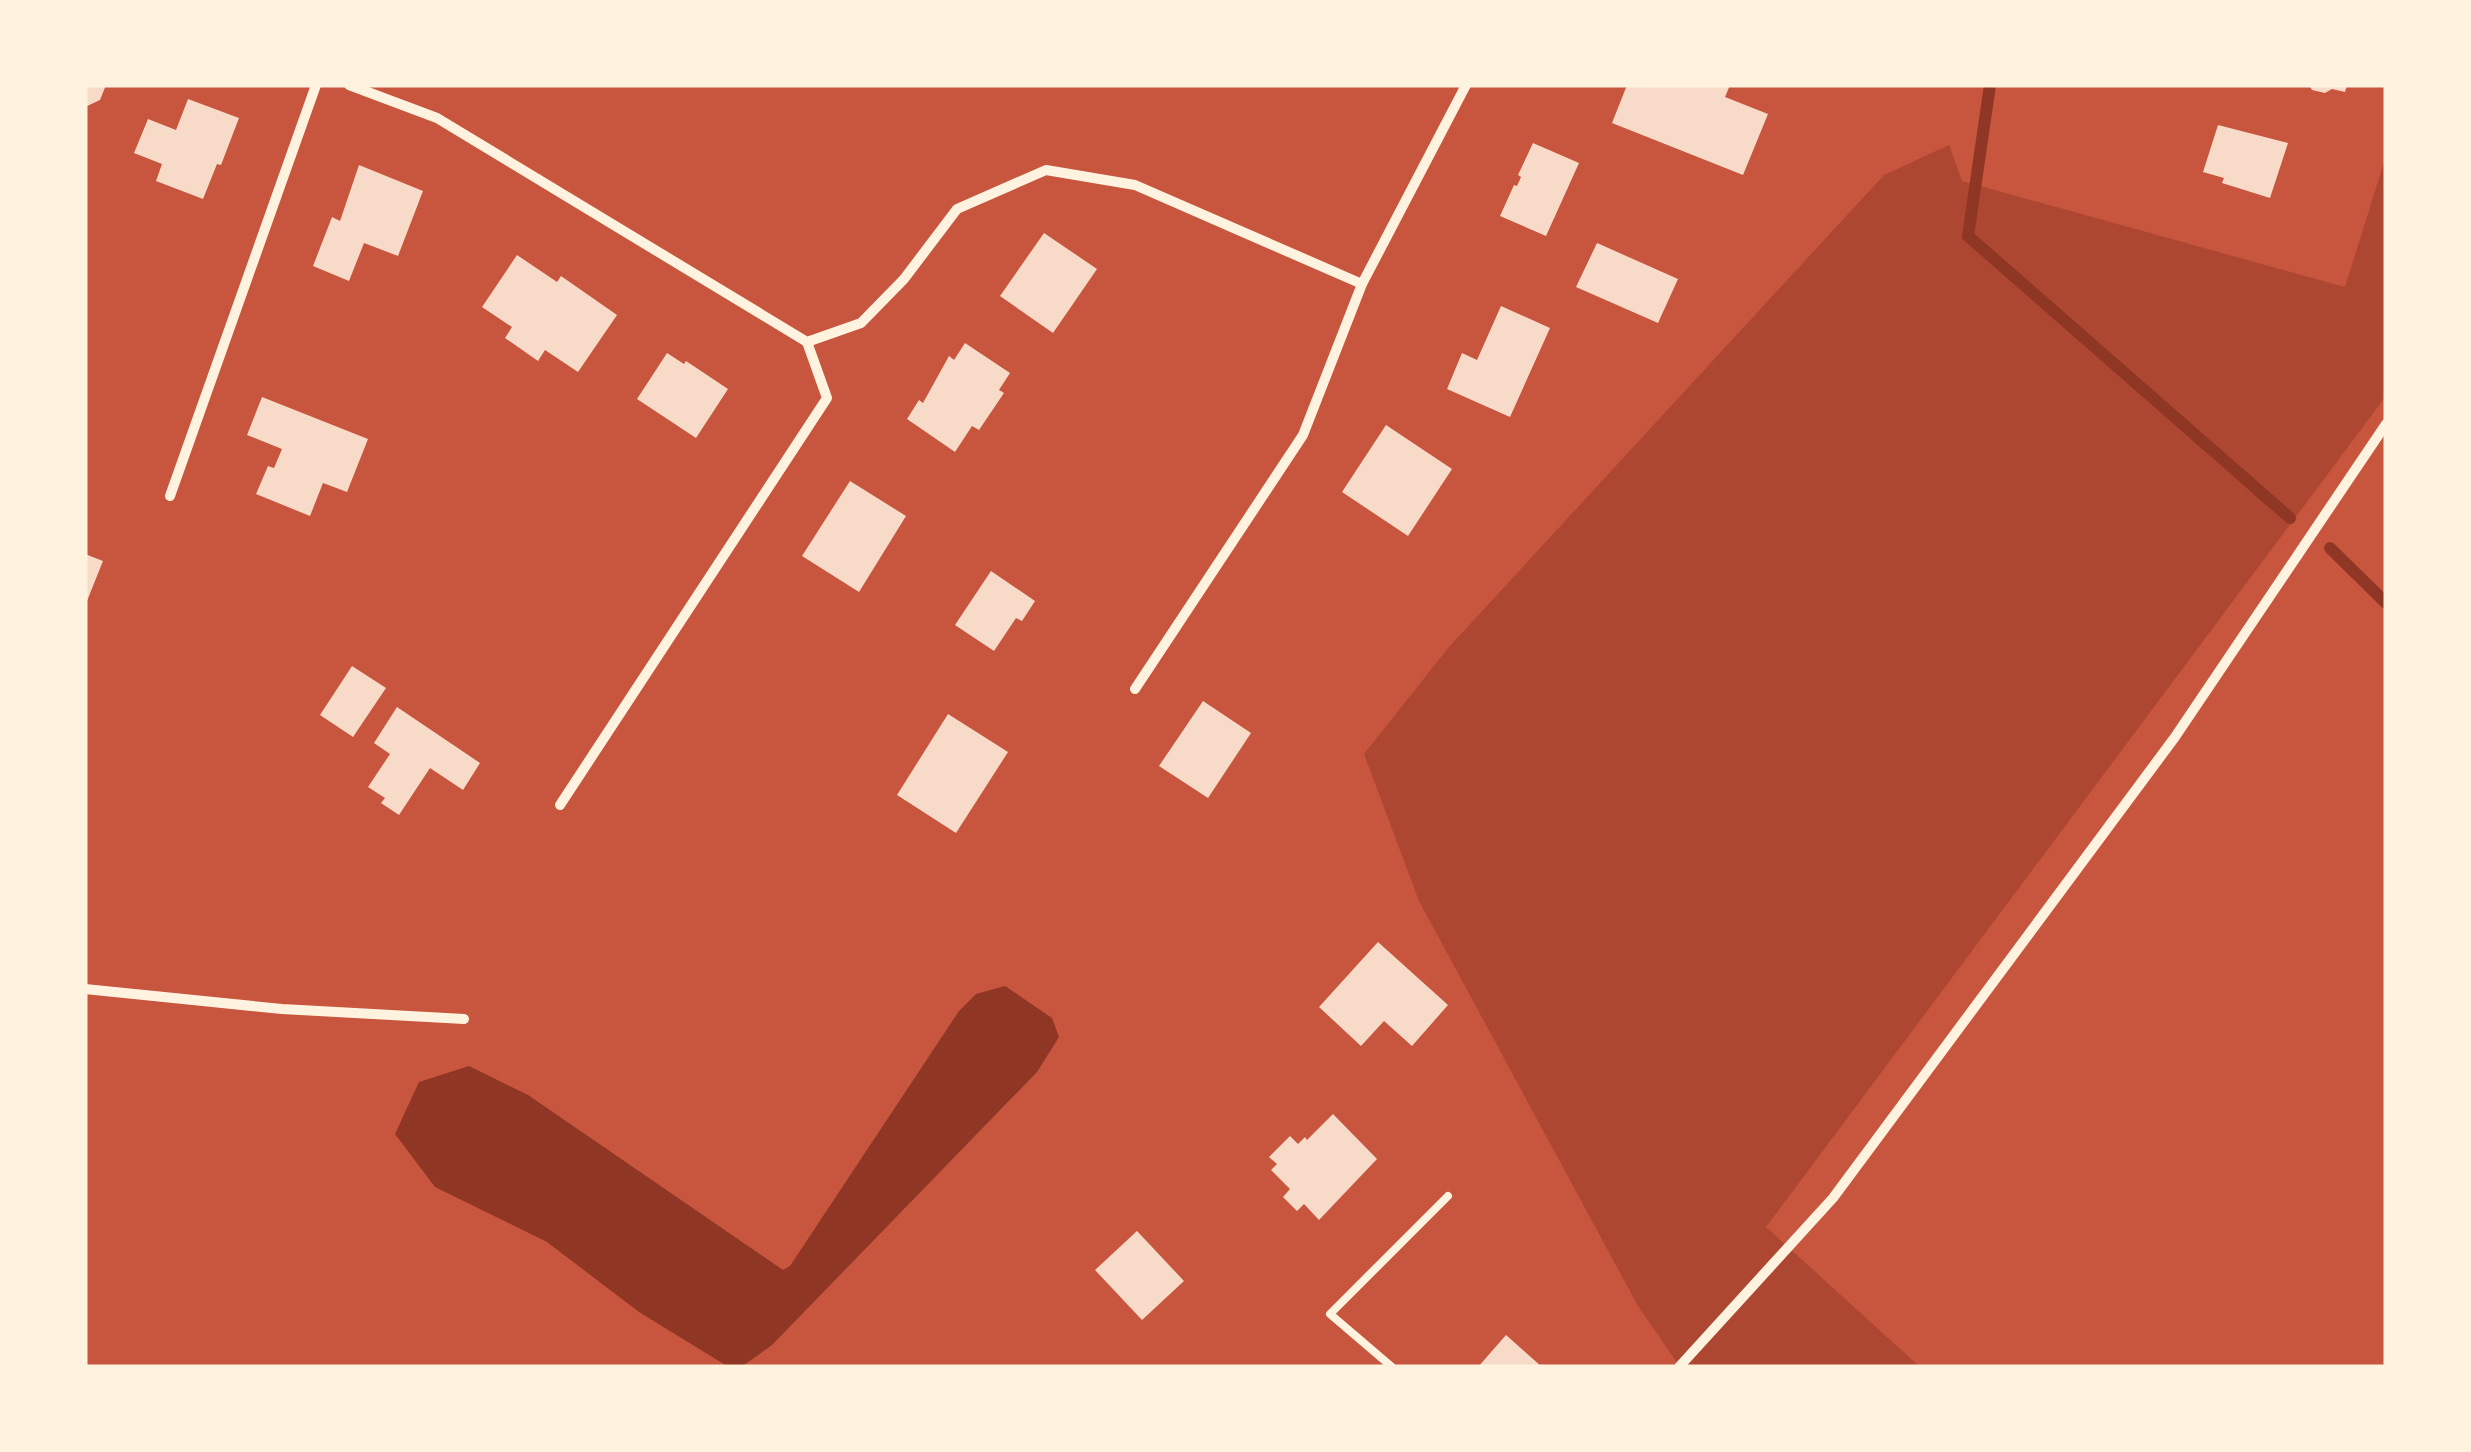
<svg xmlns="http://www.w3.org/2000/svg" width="2471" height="1452" font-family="'Open Sans',sans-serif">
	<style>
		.green { fill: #ae4732 }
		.water { fill: #8f3625 }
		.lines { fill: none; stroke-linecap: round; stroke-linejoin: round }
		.stream { stroke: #8f3625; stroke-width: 12 }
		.building { fill: #f7dbc8 }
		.service { stroke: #fff3e0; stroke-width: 8 }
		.minor { stroke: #fff3e0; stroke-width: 10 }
	</style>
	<rect width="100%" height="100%" fill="#c8553d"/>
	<path class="green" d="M1949,145L1962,181L2345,287L2386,156V396L1766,1227L1920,1367H1680L1638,1306L1419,901L1364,754L1449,647L1884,175Z"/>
	<path class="water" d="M1005,986L1052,1018L1059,1037L1037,1072L772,1345L744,1365L727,1366L639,1312L547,1242L435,1187L395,1134L419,1082L469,1066L528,1095L783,1270L790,1266L959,1011L976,994Z"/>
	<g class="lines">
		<g class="stream">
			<path d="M1990,85L1968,236L2290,518"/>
			<path d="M2330,548L2386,603"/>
		</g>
	</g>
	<g class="building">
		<path d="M85,85H106L100,100L85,107Z"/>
		<path d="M1627,85H1730L1725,97L1768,114L1743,175L1612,123Z"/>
		<path d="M2309,85H2347L2345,92L2332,89L2325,93L2312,90Z"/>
		<path d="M188,99L239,118L221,165L217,164L203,199L156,181L162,164L134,153L148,119L176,130Z"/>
		<path d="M2218,125L2288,143L2270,198L2222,183L2224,178L2203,172Z"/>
		<path d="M1533,143L1579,163L1546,236L1500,216L1514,185L1517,186L1521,177L1518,175Z"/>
		<path d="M359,165L423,191L398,256L364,243L349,281L313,266L332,217L340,221Z"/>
		<path d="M1044,233L1097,269L1053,333L1000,296Z"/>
		<path d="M1597,243L1678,279L1658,323L1576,287Z"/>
		<path d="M517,255L557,282L561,276L617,315L578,372L545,350L538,361L505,338L512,327L482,307Z"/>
		<path d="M1501,306L1550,328L1510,417L1447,389L1462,353L1477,360Z"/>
		<path d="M965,343L1010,373L999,390L1004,393L979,430L972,426L955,452L907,419L919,400L923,403L949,356L954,360Z"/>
		<path d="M667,353L684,364L686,361L728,389L696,438L637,399Z"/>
		<path d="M262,397L368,439L347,492L323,483L310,516L256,494L268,466L274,468L282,449L247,435Z"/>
		<path d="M1386,425L1452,469L1408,536L1342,492Z"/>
		<path d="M850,481L906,516L859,592L802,556Z"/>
		<path d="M85,554L103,561L85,606Z"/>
		<path d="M991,571L1035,601L1022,621L1016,618L994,651L955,625Z"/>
		<path d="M352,666L386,688L353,737L320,715Z"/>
		<path d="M1203,701L1251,733L1208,798L1159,766Z"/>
		<path d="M397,707L480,763L463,790L430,768L399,815L381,803L385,798L368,787L390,754L374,743Z"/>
		<path d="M948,714L1008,752L956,833L897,795Z"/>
		<path d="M1378,942L1448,1005L1412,1046L1384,1021L1361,1046L1319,1007Z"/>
		<path d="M1333,1114L1377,1159L1319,1220L1304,1204L1297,1211L1283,1197L1290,1189L1271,1170L1277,1164L1269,1157L1290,1136L1298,1144L1305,1137L1307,1140Z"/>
		<path d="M1137,1231L1184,1281L1142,1320L1095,1270Z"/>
		<path d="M1506,1335L1542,1367H1478Z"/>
	</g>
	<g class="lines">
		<path class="service" d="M1392,1367L1330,1314L1448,1196"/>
		<g class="minor">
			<path d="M349,85L437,118L807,342L861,323L904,279L957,209L1046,170L1135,185L1362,284L1466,85"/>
			<path d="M170,496L316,85"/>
			<path d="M1135,689L1303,435L1362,284"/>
			<path d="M560,805L827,398L807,342"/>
			<path d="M85,989L282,1009L464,1019"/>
			<path d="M1679,1367L1833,1198L2175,737L2386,424"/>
		</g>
	</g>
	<rect width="2471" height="1452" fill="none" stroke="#fff3e0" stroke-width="175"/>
</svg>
